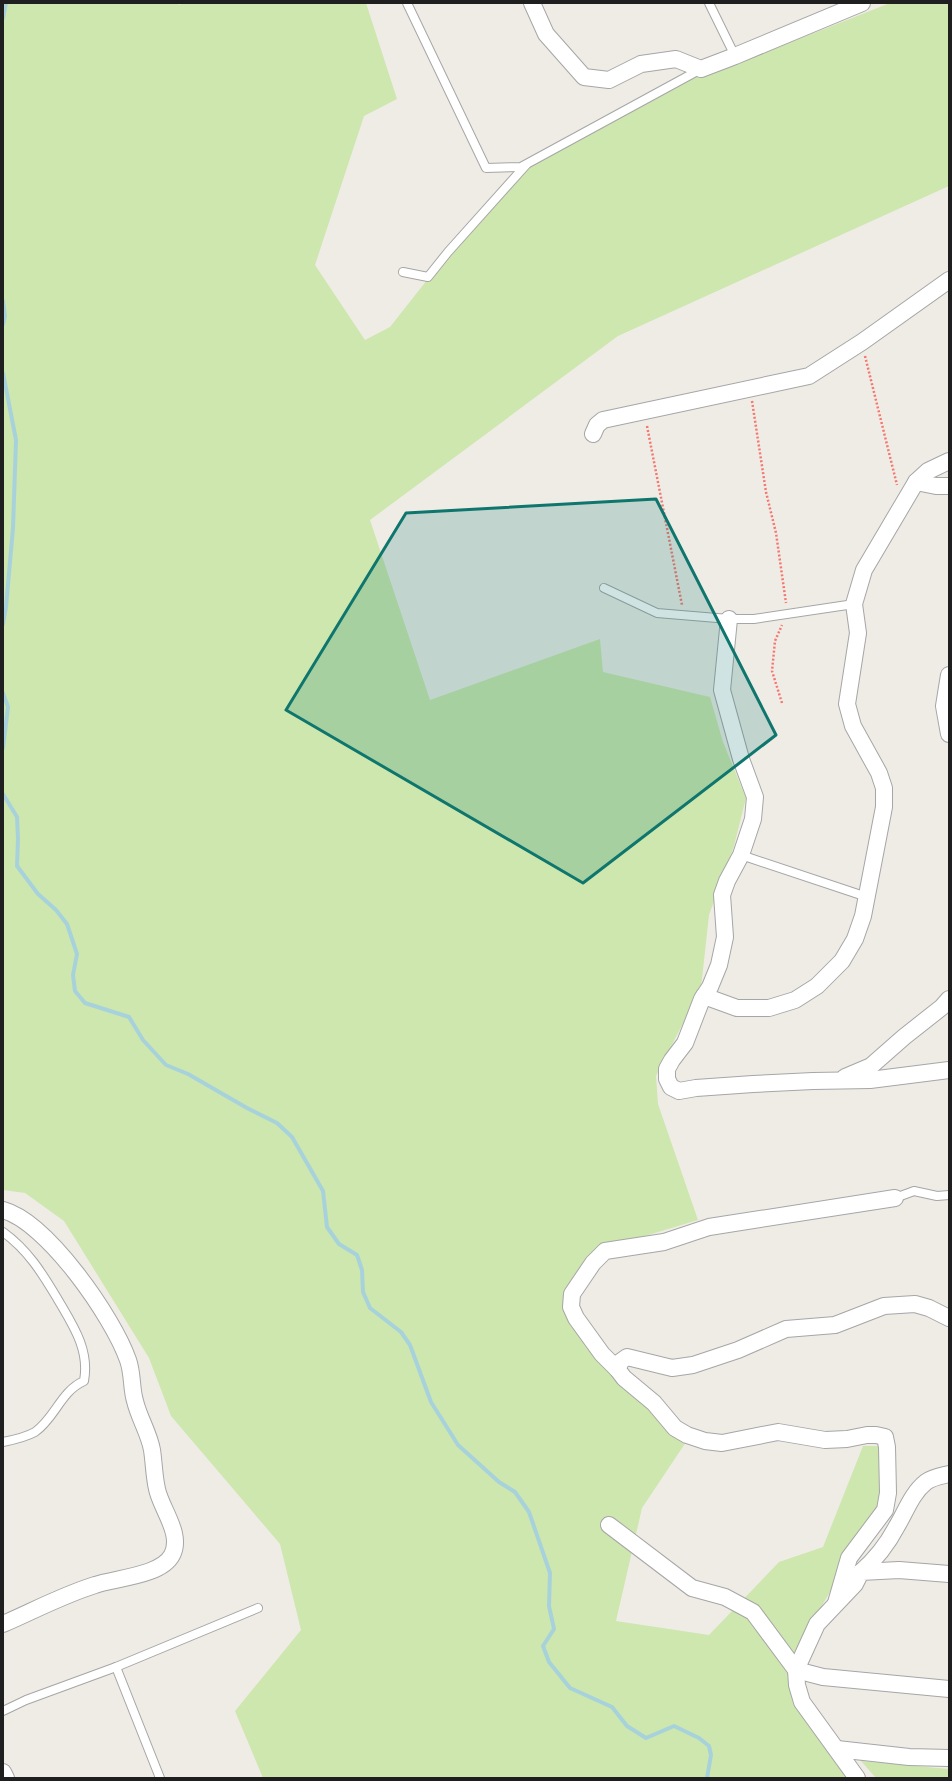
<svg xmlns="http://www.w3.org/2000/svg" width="952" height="1781" font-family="'Noto Sans',sans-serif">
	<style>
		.grass { fill: #cde7ae }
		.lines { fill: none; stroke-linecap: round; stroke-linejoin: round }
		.stream { stroke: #a8d2db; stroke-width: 4 }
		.lane-casing { stroke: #a6a6a6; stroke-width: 10 }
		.street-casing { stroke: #a6a6a6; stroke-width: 18 }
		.path { stroke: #f47872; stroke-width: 2.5; stroke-dasharray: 2 2; stroke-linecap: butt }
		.lane { stroke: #fff; stroke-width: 8 }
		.street { stroke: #fff; stroke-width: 16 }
		.marked { fill: #0f766e; fill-opacity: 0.2; stroke: #0f766e; stroke-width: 3; stroke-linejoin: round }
	</style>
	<rect width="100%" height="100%" fill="#efece6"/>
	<g class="grass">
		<path d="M3,3H178L179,5L183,3H366L397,99L364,116L315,265L365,340L390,327L501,186L560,148L728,52H766L890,3H949V186L618,336L370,520L430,700L600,639L603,672L710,697L723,742L746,798L734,846L709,915L701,988L656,1076L658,1104L698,1220L605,1248L571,1309L612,1376L686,1442L642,1508L616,1621L709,1635L779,1562L823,1547L863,1446H879L883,1496L848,1562L787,1664L793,1704L853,1778H263L235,1711L301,1630L280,1544L171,1416L149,1358L64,1221L25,1193L3,1190Z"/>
		<path d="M861,1761L949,1769V1778H876Z"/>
	</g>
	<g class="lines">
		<g class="stream">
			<path d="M3,18L6,3"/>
			<path d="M3,301L5,316L3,324"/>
			<path d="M3,373L16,440L13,528L6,607L3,624"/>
			<path d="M3,693L8,707L3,748"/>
			<path d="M3,794L17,817L18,839L17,866L38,894L56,910L67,924L77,954L73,975L75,991L85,1003L129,1017L143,1040L166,1065L188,1074L247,1108L277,1123L292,1137L323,1191L327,1227L339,1244L357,1255L362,1270L363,1292L370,1308L401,1332L410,1345L431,1402L458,1445L499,1482L515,1492L529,1512L550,1573L549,1606L554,1629L543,1646L549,1662L570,1688L612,1707L627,1726L646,1738L674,1726L699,1738L709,1746L711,1755L707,1778"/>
		</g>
		<g class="lane-casing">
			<g id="lane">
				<path d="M407,3L486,168L521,167L701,69"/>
				<path d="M709,3L735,56"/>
				<path d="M403,272L428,277L448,252L526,165"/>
				<path d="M604,588L657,613L729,619H754L854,604"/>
				<path d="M741,855L867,897"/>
				<path d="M895,1198L914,1191L937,1196L949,1195"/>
				<path d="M3,1232C28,1250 42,1273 57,1298C72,1324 90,1349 84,1381C61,1391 55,1418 35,1432C26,1437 13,1440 3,1442"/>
				<path d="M116,1667L160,1778"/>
				<path d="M3,1711L26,1700L116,1667L258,1608"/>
			</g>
		</g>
		<g class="street-casing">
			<g id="street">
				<path d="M532,3L546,34L584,77L609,80L641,64L676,59L701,69L735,56L862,3"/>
				<path d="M593,434L597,425L603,420L809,376L862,342L949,280"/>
				<path d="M916,482L936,486H949"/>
				<path d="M729,619L722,690L741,759L755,797L753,819L741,855L727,881L722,895L725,937L719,965L710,987L702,999L685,1043L672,1060L667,1069V1079L671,1087L679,1091L696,1088L753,1084L813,1081L870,1080L949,1070"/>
				<path d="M949,675L944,706L949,734"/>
				<path d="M704,996L737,1008H769L795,1000L817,986L842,961L855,939L863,916L884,807V788L879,773L853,726L847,704L858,633L854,604L864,570L916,482L928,471L949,461"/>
				<path d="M845,1077L871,1066L904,1037L942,1007L949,999"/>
				<path d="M3,1210C47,1222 113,1317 128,1360C133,1374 131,1388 135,1401C139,1418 149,1433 152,1450C154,1463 154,1476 157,1489C161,1509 183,1534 172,1555C161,1576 115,1578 95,1585C63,1595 33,1611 3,1624"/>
				<path d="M618,1370L602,1354L576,1318L571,1307L572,1294L593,1263L605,1251L664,1242L709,1227L895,1198"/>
				<path d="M609,1525L692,1588L725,1597L753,1612L796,1670L823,1677L949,1689"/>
				<path d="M861,1572C877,1558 887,1545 897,1526C906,1511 912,1493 926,1482C933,1477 941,1476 949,1474"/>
				<path d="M836,1603L849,1558L885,1510L888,1493L887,1447L885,1437L876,1435H867L847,1439L825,1440L778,1432L722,1443L705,1441L687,1435L675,1428L654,1403L624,1378L618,1370L620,1362L627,1357L672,1368L693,1365L738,1350L786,1329L835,1325L884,1306L915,1304L929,1308L949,1318"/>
				<path d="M837,1749L909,1757L949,1758"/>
				<path d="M3,1772L6,1778"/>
				<path d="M857,1778L802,1702L797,1685L796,1670L817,1624L855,1584L861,1572L899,1570L949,1574"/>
			</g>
		</g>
		<g class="path">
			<path d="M865,356L897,485"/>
			<path d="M752,401L766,492L776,533L786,603"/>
			<path d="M647,426L682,605"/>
			<path d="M782,703L772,671L775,641L782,625"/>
		</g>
		<use href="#lane" class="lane"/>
		<use href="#street" class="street"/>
	</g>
	<path class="marked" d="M656,499L776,735L583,883L286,710L406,513Z"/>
	<rect width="952" height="1781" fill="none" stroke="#1f1f1f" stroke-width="8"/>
</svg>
